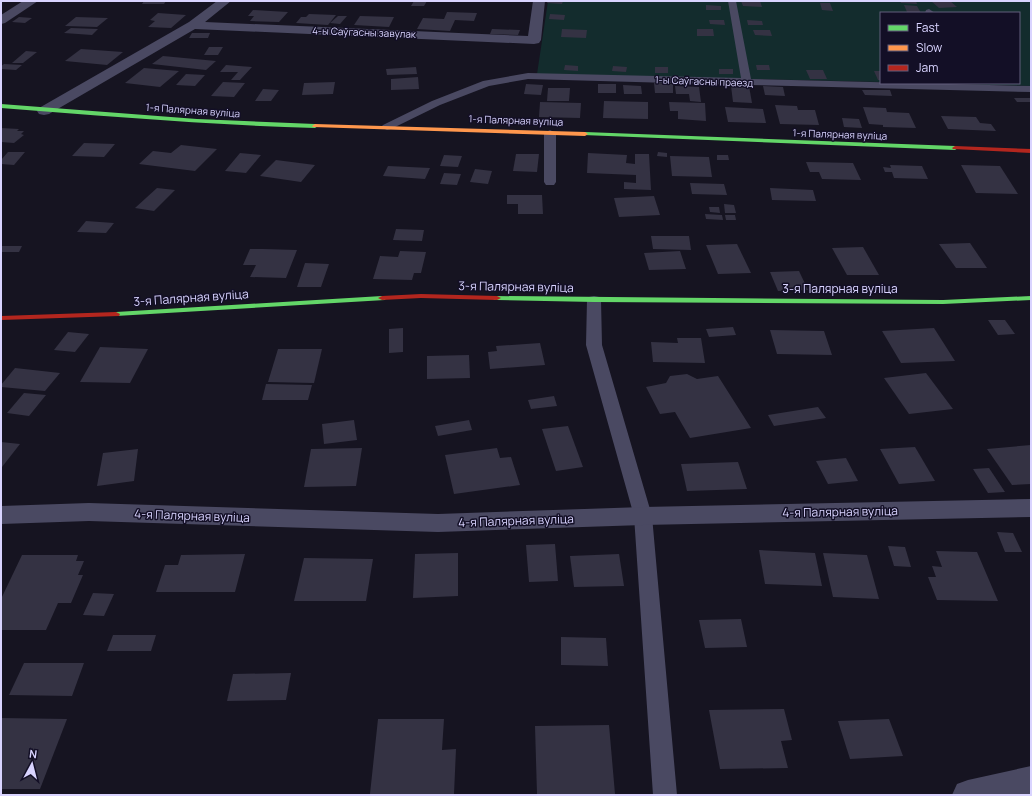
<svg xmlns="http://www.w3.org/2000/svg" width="1032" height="796" font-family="Manrope,sans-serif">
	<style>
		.green { fill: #132c2d }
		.building { fill: #343243 }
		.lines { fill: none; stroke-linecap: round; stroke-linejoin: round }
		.lane { fill: #4a4962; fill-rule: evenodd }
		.street { fill: #4a4962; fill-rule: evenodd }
		.fast { fill: #63d668; fill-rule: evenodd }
		.slow { fill: #ff974d; fill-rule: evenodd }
		.jam { fill: #b3261e; fill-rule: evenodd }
		.labels { text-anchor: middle; stroke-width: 3; stroke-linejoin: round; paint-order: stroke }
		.far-street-label { font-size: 10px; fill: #d9d4ff; stroke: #130f26 }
		.street-label { font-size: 12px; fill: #d9d4ff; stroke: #130f26 }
	</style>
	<rect width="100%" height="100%" fill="#161421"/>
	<path class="green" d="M548,1H1031V86L927,83H1019V13H881V82L537,74Z"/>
	<g class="building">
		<path d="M144,1H166L164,4H142Z"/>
		<path d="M414,1H427L424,6H411Z"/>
		<path d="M548,1H563L562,4L547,3Z"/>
		<path d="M741,1H760L762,7L743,6Z"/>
		<path d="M900,1H916L917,4L901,3Z"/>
		<path d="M931,1H950L957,7L939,8Z"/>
		<path d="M820,3H830L833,11L822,10Z"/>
		<path d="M706,5L721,6V10H706Z"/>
		<path d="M904,5L917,6L921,13L907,12Z"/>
		<path d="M253,10L288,12L279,22L250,21L254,16H248Z"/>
		<path d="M447,12L477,13L474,21L455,20L450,31L417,29L423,18L444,19Z"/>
		<path d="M158,13L186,15L171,28L148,27L155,21L150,20Z"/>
		<path d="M309,14L336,15L328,25L296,23L301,17H306Z"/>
		<path d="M550,14L565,15L564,20L549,19Z"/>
		<path d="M338,16H347L340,24L330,23Z"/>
		<path d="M360,16L394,17L389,27L354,25Z"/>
		<path d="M19,17L32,18L25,23L12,22Z"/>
		<path d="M76,17L108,18L97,27L65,26Z"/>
		<path d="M709,20H724L725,25L710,24Z"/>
		<path d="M747,20L762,21L763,25H748Z"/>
		<path d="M71,28L98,29L92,35L64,33Z"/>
		<path d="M492,29L520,30L518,35L490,34Z"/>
		<path d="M562,29L587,30L586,38L561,37Z"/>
		<path d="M697,29H713L714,36H697Z"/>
		<path d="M753,30H770L772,36L755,35Z"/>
		<path d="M192,33H210L208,38H189Z"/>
		<path d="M209,47H223L218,55H204Z"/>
		<path d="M81,49L123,52L107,65L65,61Z"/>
		<path d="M26,51L37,52L23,63H12Z"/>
		<path d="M163,56L216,61L206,70L152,64Z"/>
		<path d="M4,64L22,65L16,70L1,69V66Z"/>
		<path d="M226,65L252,67L240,80H231L238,72H220Z"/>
		<path d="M565,65L578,66V71L564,70Z"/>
		<path d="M756,65H769L770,70H757Z"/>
		<path d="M613,66L627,67L626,72L612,71Z"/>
		<path d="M416,67L417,74L387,75L386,69Z"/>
		<rect x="655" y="67" width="13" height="6"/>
		<path d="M144,68L179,71L160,87L125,83Z"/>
		<rect x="719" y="69" width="14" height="5"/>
		<path d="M806,70H823L827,79H810Z"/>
		<path d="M874,71H881V80H878Z"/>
		<path d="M186,74L205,75L195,86L176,85Z"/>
		<path d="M418,77L419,89L391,90V79Z"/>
		<path d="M223,82L245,83L234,97L211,96Z"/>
		<path d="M335,82L333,94L302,95L304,83Z"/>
		<path d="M654,83L673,84V93H655Z"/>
		<path d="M526,84L543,85L541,95L524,94Z"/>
		<rect x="598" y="84" width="18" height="9"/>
		<path d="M623,85L641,86L642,94H624Z"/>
		<path d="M675,86L699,87L701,102L690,101L689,94H676Z"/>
		<path d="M731,86H749L752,103L733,102Z"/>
		<path d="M763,86L783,87L785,96L765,95Z"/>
		<path d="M548,88H570L569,101H547Z"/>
		<path d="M263,89L279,90L271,101H255Z"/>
		<path d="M862,90H890L892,96L865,95Z"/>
		<path d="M1014,98H1031V102H1017Z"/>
		<path d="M604,101L648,102V119L603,118Z"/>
		<path d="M540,102L581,103L580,118L539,117Z"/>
		<path d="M669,102L705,103L706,121L678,119V111H670Z"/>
		<path d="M775,105L797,106L798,110H815L819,125L780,124Z"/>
		<path d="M725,107L763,109L766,123L728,122Z"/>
		<path d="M863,107L886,108L887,112L909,113L916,128L883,127V125L869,124Z"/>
		<path d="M941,116L976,117L980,123L991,124L996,131L948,129Z"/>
		<path d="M842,118L859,119L862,128L844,127Z"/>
		<path d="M1,128L19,129L17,131H24L21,134L24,135L14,143L1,142Z"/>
		<path d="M84,143L115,144L104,157L72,156Z"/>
		<path d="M181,145L217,149L195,171L139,164L153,151L171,153Z"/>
		<path d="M8,152H25L14,165L1,164V160Z"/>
		<path d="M658,152L667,153V157L657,156Z"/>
		<path d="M240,153L261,155L246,173L225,171Z"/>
		<path d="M588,153L627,155L626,163L635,164V154H649L651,190L624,189V182L636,183V175L587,173Z"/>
		<path d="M516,154H539L537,172L513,171Z"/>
		<path d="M444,155L462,156L458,167L440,166Z"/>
		<path d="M717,155H728L729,160H717Z"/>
		<path d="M670,156L709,157L712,177L672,176Z"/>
		<path d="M276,160L315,165L301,182L260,176Z"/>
		<path d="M806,162L853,163L861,180L822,179L819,172H810Z"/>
		<path d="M890,165L922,166L928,179L894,178L892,172H885L883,167L891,168Z"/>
		<path d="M961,165L1000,166L1018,194L976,193Z"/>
		<path d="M388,166L430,168L425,179L383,176Z"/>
		<path d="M475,169L492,171L488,184L470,182Z"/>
		<path d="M444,173L461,174L457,185L440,184Z"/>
		<path d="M690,183L724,184L727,195L692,194Z"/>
		<path d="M157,188L175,190L154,211L135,208Z"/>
		<path d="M770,188L813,190L816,201L772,200Z"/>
		<path d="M507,195H542L543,214H518V204H507Z"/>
		<path d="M654,196L660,215L619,217L614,198Z"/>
		<path d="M724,204L734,205L736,213H725Z"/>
		<path d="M709,207H719L720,213L710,212Z"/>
		<path d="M705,214L722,215L723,220L706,219Z"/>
		<path d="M725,215H735L736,220H726Z"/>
		<path d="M86,221L114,223L106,233L77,232Z"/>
		<path d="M396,229L424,230L422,241L393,240Z"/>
		<path d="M651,236H689L691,250L653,249Z"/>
		<path d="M970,243L987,268H956L939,244Z"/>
		<path d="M737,244L751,273L718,274L706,245Z"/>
		<path d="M1,246H22L19,252H1Z"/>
		<path d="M863,247L879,275H847L832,248Z"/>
		<path d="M250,249H263L297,250L286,278L250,277L256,265H243Z"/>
		<path d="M400,251L426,252L421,273H414L412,280L373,279L380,256L398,257Z"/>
		<path d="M680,251L686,269L649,270L644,253Z"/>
		<path d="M305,263L329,264L321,287H297Z"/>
		<path d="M799,271L808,290L778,291L770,272Z"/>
		<path d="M988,320H1005L1015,334L998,335Z"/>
		<path d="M733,327L736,335L709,337L706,329Z"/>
		<path d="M403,328V352L389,353V329Z"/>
		<path d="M934,328L955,361L901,363L882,331Z"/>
		<path d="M770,330L824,331L832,355L777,354Z"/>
		<path d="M68,332L89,334L75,352L54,350Z"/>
		<path d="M677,338H701L705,363L653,362L651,342L678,343Z"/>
		<path d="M540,343L545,365L490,369L488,352L497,351L496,346Z"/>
		<path d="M100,347L148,349L130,383L80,382Z"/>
		<path d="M278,349H322L314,383L268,382Z"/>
		<path d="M469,355L470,378L427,379V356Z"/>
		<path d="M15,368L60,373L45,391L1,387V385Z"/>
		<path d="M926,373L953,409L909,414L884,378Z"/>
		<path d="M687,374L697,379L718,376L751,428L690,438L675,412L660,414L646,387L666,383L670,376Z"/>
		<path d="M266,384L312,385L308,400H262Z"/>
		<path d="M24,393L46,395L29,416L7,413Z"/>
		<path d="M554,396L557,406L531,409L528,400Z"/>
		<path d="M818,407L826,418L774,426L768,415Z"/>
		<path d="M354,420L357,440L324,444L322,424Z"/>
		<path d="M469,420L472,430L438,436L435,426Z"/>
		<path d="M568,426L583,467L556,471L542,429Z"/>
		<path d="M1,442L20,444L2,467H1Z"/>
		<path d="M1031,445V484L1012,485L987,449Z"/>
		<path d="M915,447L935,481L899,484L880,449Z"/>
		<path d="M362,448L356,486L304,487L311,449Z"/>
		<path d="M497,448L500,458L511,457L520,485L454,494L445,455Z"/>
		<path d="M138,449L134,481L97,486L103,453Z"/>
		<path d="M846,458L858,481L828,484L816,461Z"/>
		<path d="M738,462L747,489L687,491L681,464Z"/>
		<path d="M989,468L1005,492L988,493L973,469Z"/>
		<path d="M997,532L1013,533L1022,552H1005Z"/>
		<path d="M555,544L558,581L529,582L526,545Z"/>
		<path d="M888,546L905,547L911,567L894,566Z"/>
		<path d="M759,550L815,553L822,586L765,584Z"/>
		<path d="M936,551L977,552L998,601L937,600L928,577H936L932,566L942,567Z"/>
		<path d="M458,553V596L413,598L415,554Z"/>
		<path d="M823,553L867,555L879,599L833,597Z"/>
		<path d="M245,554L235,592H156L165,565H178L181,555Z"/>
		<path d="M619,554L624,586L574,587L570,556Z"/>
		<path d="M22,555H78L76,561H84L78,575H83L71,603H58L46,630H1V599Z"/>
		<path d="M304,558L373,559L366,601H294Z"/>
		<path d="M93,593L114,594L104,616L83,615Z"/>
		<path d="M741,619L747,647L705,648L699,620Z"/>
		<path d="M113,635H156L151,651H107Z"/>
		<path d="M561,637L606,638L608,666L561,665Z"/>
		<path d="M24,663H84L72,696L9,695Z"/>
		<path d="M291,673L286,700L227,701L233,674Z"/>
		<path d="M784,709L792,740L781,741L788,768L720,769L709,710Z"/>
		<path d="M1,718L67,719L40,789H1Z"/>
		<path d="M378,719H444L442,750L456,749L454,794H370Z"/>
		<path d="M889,719L903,756L850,759L838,721Z"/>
		<path d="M609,725L615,794H537L535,726Z"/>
	</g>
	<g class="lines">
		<g class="lane">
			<path d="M728,1H736L751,79L1031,86V92L751,85L747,86L743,85L528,79L489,86L440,105L391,129L387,130L381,127L383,125L432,101L483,81L528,73L741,78Z"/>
			<path d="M929,9L935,13H925L926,10Z"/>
			<path d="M550,130L556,133V182L554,185H546L544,182V133Z"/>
			<path d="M594,296L599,297L601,300L602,345L652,516L677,795H653L634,516L586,345L587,300L589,297Z"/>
		</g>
		<g class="street">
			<path d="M23,1H38L5,23L1,24V15Z"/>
			<path d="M217,1H231L205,22L528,36L533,1H545L541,40L539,43L534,44L195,29L49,114L44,115L39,114L37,111L39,108L189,22Z"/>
			<path d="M1031,499V517L643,525L438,532L89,521L1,524V506L89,503L438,514L643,507Z"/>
			<path d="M1031,766V795H952L957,784L968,780Z"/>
		</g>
		<g class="fast">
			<path d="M1,104L197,119L315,124L318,126L315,128C210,125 106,116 1,108Z"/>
			<path d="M585,132L955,146L958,148L955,150L583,135V133Z"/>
			<path d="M382,296H385L386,298L385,300L116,316L112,314L116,312Z"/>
			<path d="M494,296L943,300L1031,296V300L943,304L594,302L497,300H494L493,298Z"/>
		</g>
		<path class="slow" d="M315,124L585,132L588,134L585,136L313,127L312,126Z"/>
		<g class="jam">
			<path d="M955,146L1031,149V153L953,149L952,148Z"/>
			<path d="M421,294L497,296L501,298L497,300L421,298L382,300L378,298L382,296Z"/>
			<path d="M116,312L120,314L119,316L1,320V316Z"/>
		</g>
	</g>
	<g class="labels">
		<g class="far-street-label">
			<text transform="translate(364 32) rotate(2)" y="4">4-ы Саўгасны завулак</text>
			<text transform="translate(704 81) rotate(2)" y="4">1-ы Саўгасны праезд</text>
			<text transform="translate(193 110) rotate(4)" y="4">1-я Палярная вуліца</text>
			<text transform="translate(516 120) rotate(2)" y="4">1-я Палярная вуліца</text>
			<text transform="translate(840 134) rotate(2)" y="4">1-я Палярная вуліца</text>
		</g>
		<g class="street-label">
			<text transform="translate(516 287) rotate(1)" y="4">3-я Палярная вуліца</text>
			<text x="840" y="293">3-я Палярная вуліца</text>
			<text transform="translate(191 298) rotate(-4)" y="4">3-я Палярная вуліца</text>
			<text transform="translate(840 512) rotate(-1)" y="4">4-я Палярная вуліца</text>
			<text transform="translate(192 516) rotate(2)" y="4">4-я Палярная вуліца</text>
			<text transform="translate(516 521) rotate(-2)" y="4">4-я Палярная вуліца</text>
		</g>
	</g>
	<rect width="1032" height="796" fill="none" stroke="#d9d4ff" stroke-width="4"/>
	<rect x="880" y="12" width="140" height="72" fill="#130f26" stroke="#625e7d"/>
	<rect x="888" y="25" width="20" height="6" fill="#63d668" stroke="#625e7d"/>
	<text x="916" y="32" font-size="12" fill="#d9d4ff">Fast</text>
	<rect x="888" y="45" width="20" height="6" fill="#ff974d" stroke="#625e7d"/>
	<text x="916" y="52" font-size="12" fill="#d9d4ff">Slow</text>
	<rect x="888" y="65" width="20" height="6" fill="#b3261e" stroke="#625e7d"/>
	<text x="916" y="72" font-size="12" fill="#d9d4ff">Jam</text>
	<g transform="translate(32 764) rotate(7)" stroke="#130f26" stroke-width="3" paint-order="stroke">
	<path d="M0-3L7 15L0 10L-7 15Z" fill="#d9d4ff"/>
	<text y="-6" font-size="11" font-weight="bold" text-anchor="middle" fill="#d9d4ff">N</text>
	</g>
</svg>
